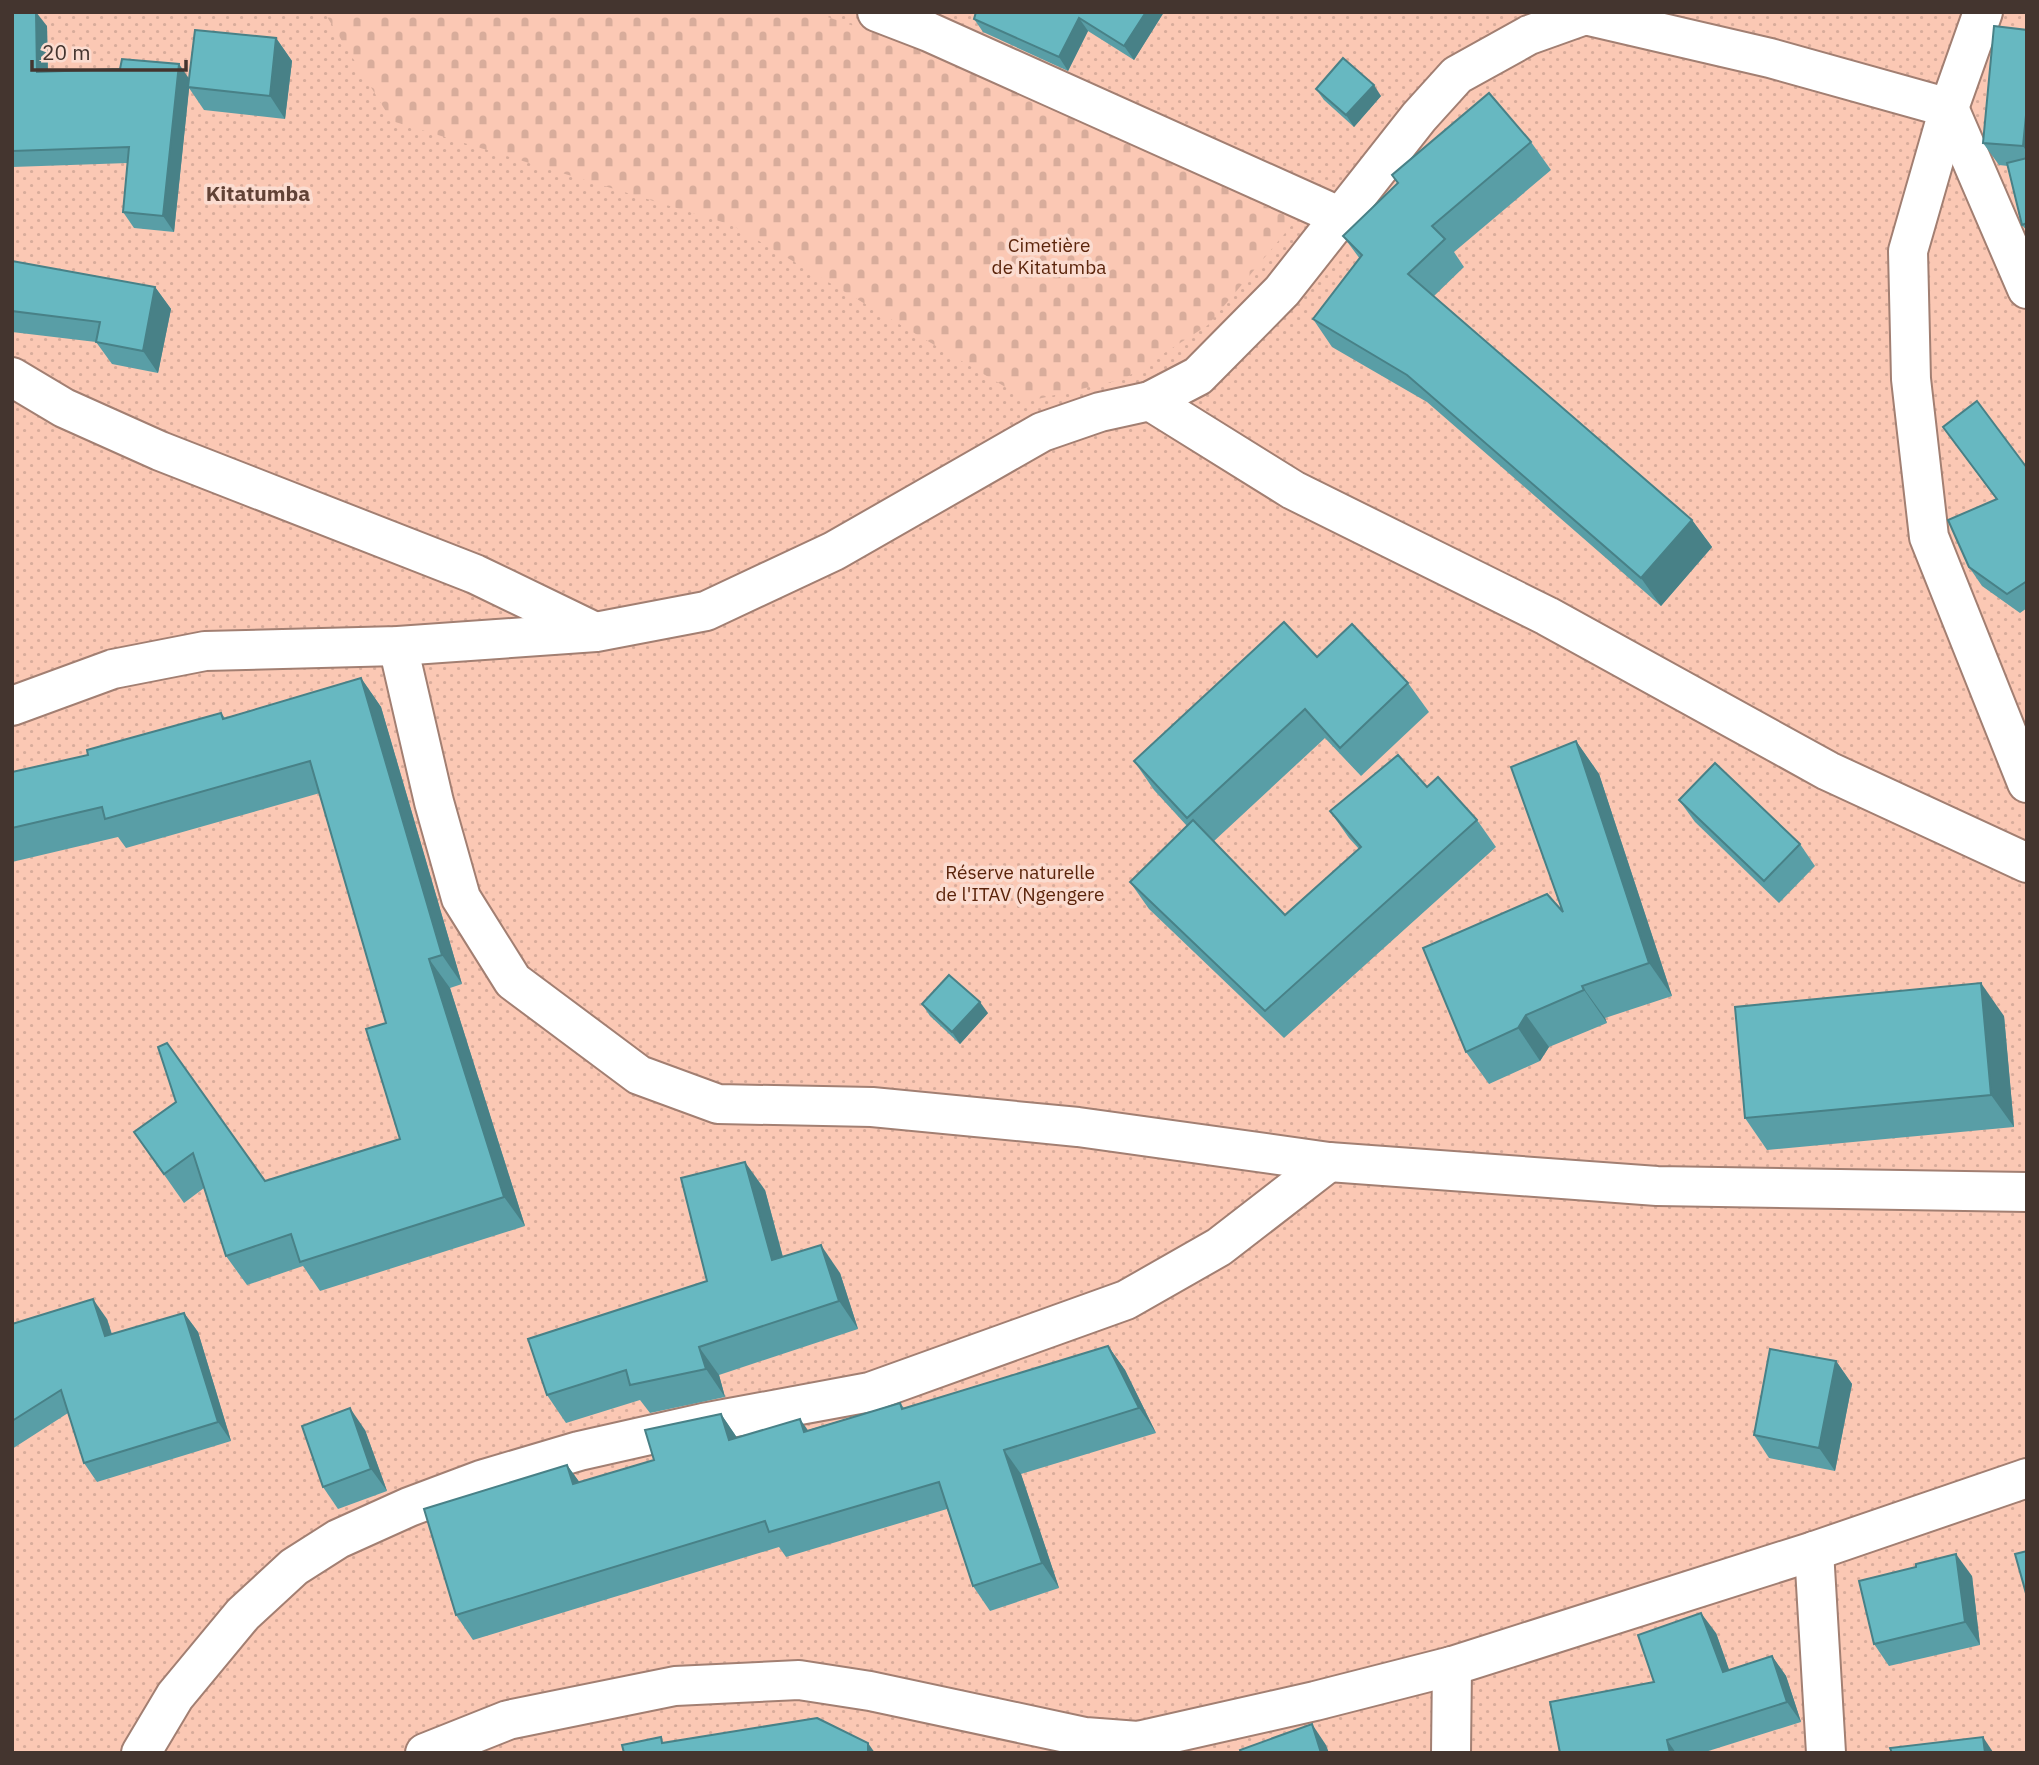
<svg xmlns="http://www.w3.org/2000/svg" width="2039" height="1765" font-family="'IBM Plex Sans',sans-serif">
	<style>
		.grass { fill: url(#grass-dots) }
		.cemetery { fill: url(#cemetery-stones) }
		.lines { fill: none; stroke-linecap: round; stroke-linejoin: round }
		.minor-casing { stroke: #a27f72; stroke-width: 42 }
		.minor { stroke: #fff; stroke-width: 38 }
		.wall { fill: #599ea6 }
		.shaded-wall { fill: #488187 }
		.building { fill: #67b8c1; stroke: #488187; stroke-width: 2 }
		.labels { text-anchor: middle; stroke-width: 7; stroke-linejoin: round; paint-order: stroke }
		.park-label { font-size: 19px; fill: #5b240b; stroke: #fbdcd0 }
		.neighbourhood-label { font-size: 21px; font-weight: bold; fill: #614236; stroke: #fbdcd0 }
	</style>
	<defs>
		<pattern id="grass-dots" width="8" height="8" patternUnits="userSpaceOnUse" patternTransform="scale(1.75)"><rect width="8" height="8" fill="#fbc8b4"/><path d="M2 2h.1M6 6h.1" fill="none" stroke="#d8ac9b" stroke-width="1.8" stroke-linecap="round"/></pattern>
		<pattern id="cemetery-stones" width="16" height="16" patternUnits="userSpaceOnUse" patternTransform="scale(1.75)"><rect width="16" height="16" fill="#fbc8b4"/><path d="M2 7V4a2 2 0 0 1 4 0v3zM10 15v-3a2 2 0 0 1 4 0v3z" fill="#d8ac9b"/></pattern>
	</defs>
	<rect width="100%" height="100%" fill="#fbdcd0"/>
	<rect class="grass" x="12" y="12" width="2015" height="1741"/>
	<path class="cemetery" d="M324,12H813L912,46L1296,220L1208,325L1124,379L1029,401L732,225L392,121Z"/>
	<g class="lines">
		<g class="minor-casing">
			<g id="minor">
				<path d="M877,12L929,32L1341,217"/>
				<path d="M1983,12L1949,108L1908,251L1911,379L1929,537L2027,783"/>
				<path d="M1949,108L2027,289"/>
				<path d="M12,377L64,408L160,451L475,574L593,631"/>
				<path d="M1150,401L1293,490L1547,616L1828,771L2027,863"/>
				<path d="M398,646L434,802L461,898L513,981L639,1075L718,1104L872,1107L1078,1127L1329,1162L1657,1186L2027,1192"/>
				<path d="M12,706L113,669L205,651L398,646L596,632L706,611L834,551L1042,432L1100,412L1150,401L1198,376L1282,291L1419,117L1457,75L1529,35L1585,15L1770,58L1949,108"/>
				<path d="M1814,1551L1826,1753"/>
				<path d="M141,1753L175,1696L243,1614L294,1567L338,1539L409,1507L481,1480L579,1451L703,1423L870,1392L1126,1300L1219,1247L1329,1162"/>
				<path d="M425,1753L508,1720L675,1686L799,1680L870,1691L1085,1737L1138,1741L1315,1701L1452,1666L1814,1551L2027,1478"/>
				<path d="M1451,1753L1452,1666"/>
			</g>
		</g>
		<use href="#minor" class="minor"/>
	</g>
	<g class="wall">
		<path d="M12,12L47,26L48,72L189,80L276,38L292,61L285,119L204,110L189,88L174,232L134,228L123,212L128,163L12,167Z"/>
		<path d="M976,12H1164L1134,60L1088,31L1068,71L983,32L974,19Z"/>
		<path d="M2027,30V231L2022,225L2008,166L1999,165L1983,143Z"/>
		<path d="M1316,89L1381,96L1354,127L1324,100Z"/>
		<path d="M1531,142L1551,170L1454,252L1464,267L1434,296L1692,520L1712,547L1661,606L1427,402L1332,347L1313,319L1360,259L1343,236L1398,184L1392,175Z"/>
		<path d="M12,261L155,287L171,309L158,373L112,364L96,342L12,332Z"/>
		<path d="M1943,427L2027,468V608L2020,613L1982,586L1969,567L1996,499Z"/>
		<path d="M1317,657L1408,683L1429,712L1361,776L1325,738L1213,842L1285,915L1359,849L1349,838L1330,811L1427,787L1477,820L1496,847L1284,1038L1149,909L1130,882L1187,826L1154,790L1134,761Z"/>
		<path d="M361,678L381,707L462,984L450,988L525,1226L320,1291L303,1266L247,1285L226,1256L204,1188L184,1203L134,1132L176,1102L265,1181L400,1139L386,1023L320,793L126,848L118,837L12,862V772L88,755L221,713L225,718Z"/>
		<path d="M1576,741L1599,774L1672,996L1605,1018L1607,1023L1549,1047L1540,1061L1489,1084L1466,1052L1563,912Z"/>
		<path d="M1679,800L1800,844L1815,866L1779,903L1695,822Z"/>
		<path d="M922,1004L988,1013L960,1044L930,1016Z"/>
		<path d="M2004,1016L2014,1127L1767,1150L1745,1118Z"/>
		<path d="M765,1190L783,1257L840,1273L858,1329L719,1375L725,1397L650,1413L640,1400L566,1423L547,1395L707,1281Z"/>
		<path d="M184,1313L198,1332L231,1441L97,1482L84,1463L68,1413L12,1449V1324L107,1319L112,1334Z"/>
		<path d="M1108,1346L1125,1370L1156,1433L1021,1474L1059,1588L990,1611L973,1586L947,1509L786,1557L779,1547L473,1640L456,1615L567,1465L580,1483L654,1460L721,1414L737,1438L808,1430L900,1403L904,1408Z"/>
		<path d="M1836,1361L1852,1384L1835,1471L1769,1458L1754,1435Z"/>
		<path d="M365,1430L387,1491L338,1509L323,1487Z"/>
		<path d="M1916,1567L1972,1576L1980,1645L1889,1666L1874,1644Z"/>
		<path d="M1716,1633L1729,1670L1772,1656L1786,1676L1801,1722L1702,1753H1560L1654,1682Z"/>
	</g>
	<g class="shaded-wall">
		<path d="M36,12L47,26L48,88L37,72Z"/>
		<path d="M1146,12H1164L1134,60L1124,46Z"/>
		<path d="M1079,18L1088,31L1068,71L1059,57Z"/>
		<path d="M276,38L292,61L285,119L270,96Z"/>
		<path d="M179,64L190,80L174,232L163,216Z"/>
		<path d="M1374,85L1381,96L1354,127L1346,115Z"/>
		<path d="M2027,105V152L2023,146Z"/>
		<path d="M155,287L171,309L158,373L143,351Z"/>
		<path d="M1692,520L1712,547L1661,606L1641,578Z"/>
		<path d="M361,678L381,707L462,984L442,955Z"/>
		<path d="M1576,741L1599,774L1672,996L1649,963Z"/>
		<path d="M429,959L450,988L525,1226L504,1197Z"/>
		<path d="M1981,983L2004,1016L2014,1127L1991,1095Z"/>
		<path d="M1582,986L1605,1018L1607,1023L1584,990Z"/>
		<path d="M980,1002L988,1013L960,1044L952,1032Z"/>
		<path d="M1526,1015L1549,1047L1540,1061L1518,1028Z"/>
		<path d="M745,1162L765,1190L791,1288L772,1260Z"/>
		<path d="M821,1245L840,1273L858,1329L839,1301Z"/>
		<path d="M93,1299L107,1319L118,1356L105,1336Z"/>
		<path d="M184,1313L198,1332L231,1441L218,1422Z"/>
		<path d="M1108,1346L1125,1370L1156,1433L1139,1408Z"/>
		<path d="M699,1347L719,1375L725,1397L706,1369Z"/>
		<path d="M1836,1361L1852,1384L1835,1471L1819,1448Z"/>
		<path d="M350,1408L365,1430L387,1491L371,1469Z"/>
		<path d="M721,1414L738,1439L729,1440Z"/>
		<path d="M800,1419L817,1443L804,1432Z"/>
		<path d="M1004,1450L1021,1474L1059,1588L1042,1563Z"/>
		<path d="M567,1465L585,1490L573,1484Z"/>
		<path d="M1956,1554L1972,1576L1980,1645L1965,1622Z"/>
		<path d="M1701,1613L1716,1633L1737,1692L1723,1672Z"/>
		<path d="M1772,1656L1786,1676L1801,1722L1787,1702Z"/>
		<path d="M1312,1724L1326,1745L1329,1753H1321Z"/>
		<path d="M1983,1737L1993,1752V1753H1985Z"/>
		<path d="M1667,1740L1676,1753H1670Z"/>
		<path d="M868,1743L875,1753H868Z"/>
	</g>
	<g class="building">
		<path d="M12,12H36L37,72L120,69L122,59L179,64L163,216L123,212L129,147L12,151Z"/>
		<path d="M976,12H1146L1124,46L1079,18L1059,57L974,19Z"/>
		<path d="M1994,26L2027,30V105L2023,146L1983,143Z"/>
		<path d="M195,30L276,38L270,96L188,87Z"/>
		<path d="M1343,58L1374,85L1346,115L1316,89Z"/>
		<path d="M1489,93L1531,142L1432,226L1445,239L1408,274L1692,520L1641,578L1407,375L1313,319L1362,255L1343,236L1398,183L1392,175Z"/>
		<path d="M2027,158V223L2022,225L2007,163Z"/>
		<path d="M12,261L155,287L143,351L96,342L100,322L12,311Z"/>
		<path d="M1977,401L2027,468V581L2007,594L1969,567L1948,520L1997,499L1943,427Z"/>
		<path d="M1284,622L1317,657L1352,624L1408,683L1340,748L1305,709L1187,818L1134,761Z"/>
		<path d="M361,678L442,955L429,959L504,1197L300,1262L291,1234L226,1256L193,1153L164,1174L134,1132L176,1102L158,1047L167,1043L265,1181L400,1139L366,1029L386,1023L310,761L105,819L102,807L12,828V772L88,755L87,750L221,713L223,719Z"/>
		<path d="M1576,741L1649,963L1582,986L1584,990L1526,1015L1518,1028L1466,1052L1423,948L1547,894L1563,912L1511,767Z"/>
		<path d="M1398,755L1427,787L1438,777L1477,820L1265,1011L1130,882L1193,820L1285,915L1361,847L1330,811Z"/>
		<path d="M1715,763L1800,844L1764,881L1679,800Z"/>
		<path d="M949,975L980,1002L952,1032L922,1004Z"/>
		<path d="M1981,983L1991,1095L1745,1118L1735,1007Z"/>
		<path d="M745,1162L772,1260L821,1245L839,1301L699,1347L706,1369L630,1385L626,1370L547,1395L528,1339L707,1281L681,1178Z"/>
		<path d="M93,1299L105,1336L184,1313L218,1422L84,1463L61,1390L12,1421V1324Z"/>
		<path d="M1108,1346L1139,1408L1004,1450L1042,1563L973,1586L939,1482L769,1532L765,1521L456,1615L424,1509L567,1465L573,1484L654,1460L645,1430L721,1414L729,1440L800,1419L804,1432L900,1403L902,1409Z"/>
		<path d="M1770,1349L1836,1361L1819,1448L1754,1435Z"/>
		<path d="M350,1408L371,1469L323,1487L302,1426Z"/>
		<path d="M2027,1551V1597L2015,1554Z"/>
		<path d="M1956,1554L1965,1622L1874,1644L1859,1581L1916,1567V1564Z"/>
		<path d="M1701,1613L1723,1672L1772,1656L1787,1702L1667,1740L1670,1753H1560L1550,1702L1654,1682L1638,1635Z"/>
		<path d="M817,1718L868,1743V1753H624L622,1745L661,1737L662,1743Z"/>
		<path d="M1312,1724L1321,1753H1241L1240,1750Z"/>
		<path d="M1983,1737L1985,1753H1892L1890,1748Z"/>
	</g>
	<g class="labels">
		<g class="park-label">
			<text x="1049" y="252">Cimetière<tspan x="1049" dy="22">de Kitatumba</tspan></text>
			<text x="1020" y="879">Réserve naturelle<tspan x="1020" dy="22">de l'ITAV (Ngengere</tspan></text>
		</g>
		<g class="neighbourhood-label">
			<text x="258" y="201">Kitatumba</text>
		</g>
	</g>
	<rect width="2039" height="1765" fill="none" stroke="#44352f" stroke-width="28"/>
	<path d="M32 60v10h154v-10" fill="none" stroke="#44352f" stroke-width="3.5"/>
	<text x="42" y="60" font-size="21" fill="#44352f" stroke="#fbdcd0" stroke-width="5" paint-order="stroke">20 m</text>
</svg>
